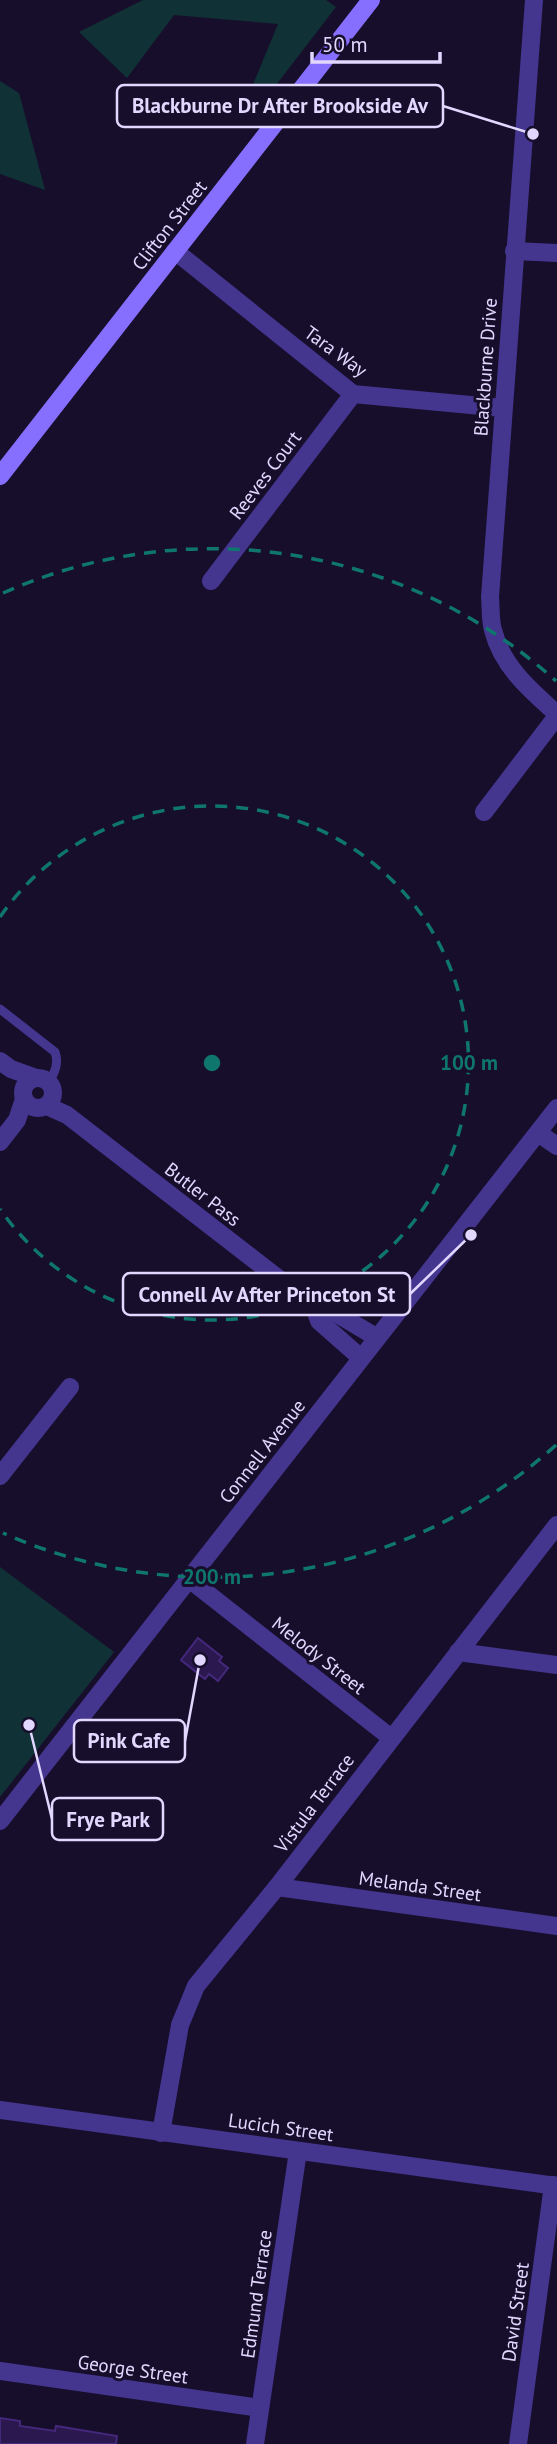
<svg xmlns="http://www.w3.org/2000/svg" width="557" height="2444" font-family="'PT Sans',sans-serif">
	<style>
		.green { fill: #103236 }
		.building { fill: #2a184e; stroke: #44287c; stroke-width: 2 }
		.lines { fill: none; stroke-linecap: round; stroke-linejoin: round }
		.service { stroke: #44358f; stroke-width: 9 }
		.minor { stroke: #44358f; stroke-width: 18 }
		.tertiary { stroke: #44358f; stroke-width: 18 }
		.secondary { stroke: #866fff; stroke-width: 18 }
		.ring { fill: none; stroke: #0f766e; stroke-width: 3.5; stroke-dasharray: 12 9 }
		.labels { text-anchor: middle; stroke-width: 6; stroke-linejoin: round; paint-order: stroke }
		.street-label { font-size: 19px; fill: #e2d8ff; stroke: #170e2b }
		.centre { fill: #0f766e; stroke: #170e2b; stroke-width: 3.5 }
		.ring-label { font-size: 21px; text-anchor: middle; font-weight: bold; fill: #0f766e; stroke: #170e2b; stroke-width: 6; stroke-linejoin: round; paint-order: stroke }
		.leader { fill: none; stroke: #e2d8ff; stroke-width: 2.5 }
		.callout-dot { fill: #e2d8ff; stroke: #170e2b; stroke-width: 2.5 }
		.callout { fill: #170e2b; stroke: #e2d8ff; stroke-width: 2.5 }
		.callout-label { font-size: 21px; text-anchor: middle; font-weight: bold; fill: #e2d8ff }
	</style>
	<rect width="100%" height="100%" fill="#170e2b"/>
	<g class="green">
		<path d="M143,0H326L336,7L263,102L244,106L278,24L174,15L127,78L79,32Z"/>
		<path d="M0,81L19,93L45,190L0,174Z"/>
		<path d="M0,1567L114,1652L0,1797Z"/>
	</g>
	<g class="building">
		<path d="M198,1638L222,1657L219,1661L228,1668L218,1681L209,1674L205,1679L181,1660Z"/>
		<path d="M0,2418L20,2421V2426L55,2431L56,2426L117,2436L116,2444H0Z"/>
	</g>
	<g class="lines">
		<path class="service" d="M0,1009L55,1052C59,1063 55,1072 49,1082"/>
		<g class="minor">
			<path d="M534,0L490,597C491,607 490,620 493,630C502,666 530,690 557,714"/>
			<path d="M175,251L353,394L503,408"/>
			<path d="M514,251L557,253"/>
			<path d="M211,581L353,394"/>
			<path d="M484,812L557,716"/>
			<path d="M0,1061L11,1069L36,1078"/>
			<circle cx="38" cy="1093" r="15"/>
			<path d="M47,1106L67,1115L314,1306L329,1309L376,1337"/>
			<path d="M538,1133L557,1146"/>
			<path d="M0,1142L17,1120L24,1099"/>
			<path d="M314,1306L319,1321L361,1358"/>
			<path d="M0,1476L70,1387"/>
			<path d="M189,1579L390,1737"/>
			<path d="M458,1652L557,1665"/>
			<path d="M277,1887L557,1926"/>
			<path d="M0,2110L557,2186"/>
			<path d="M161,2133L180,2025L196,1986L277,1887L557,1525"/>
			<path d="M0,2371L260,2408"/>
			<path d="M255,2444L298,2151"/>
			<path d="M518,2444L553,2185"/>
		</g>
		<path class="tertiary" d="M0,1821L557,1108"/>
		<path class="secondary" d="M0,476L371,0"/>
	</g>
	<g class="ring">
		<path d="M0 917A257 257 0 1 1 0 1209"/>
		<path d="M556 1445A514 514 0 0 1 3 1533M3 593A514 514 0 0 1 556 681"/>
	</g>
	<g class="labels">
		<g class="street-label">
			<text transform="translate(169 225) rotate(-52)" y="7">Clifton Street</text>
			<text transform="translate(336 351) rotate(36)" y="7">Tara Way</text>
			<text transform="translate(485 367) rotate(-86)" y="7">Blackburne Drive</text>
			<text transform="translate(265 475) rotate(-53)" y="7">Reeves Court</text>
			<text transform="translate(203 1194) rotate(38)" y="7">Butler Pass</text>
			<text transform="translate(262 1451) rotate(-52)" y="7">Connell Avenue</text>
			<text transform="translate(319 1655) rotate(38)" y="7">Melody Street</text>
			<text transform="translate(314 1803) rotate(-53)" y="7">Vistula Terrace</text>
			<text transform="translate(420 1886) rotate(8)" y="7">Melanda Street</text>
			<text transform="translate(281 2127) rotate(8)" y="7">Lucich Street</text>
			<text transform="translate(256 2294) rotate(-82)" y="7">Edmund Terrace</text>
			<text transform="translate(515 2312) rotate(-82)" y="7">David Street</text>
			<text transform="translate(133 2369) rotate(8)" y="7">George Street</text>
		</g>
	</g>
	<circle cx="212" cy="1063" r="10" class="centre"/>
	<g class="ring-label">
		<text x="469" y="1070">100 m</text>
		<text x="212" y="1584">200 m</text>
	</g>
	<path class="leader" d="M533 134L443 106M471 1235L410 1294M200 1660L185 1741M29 1725L52 1819"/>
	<g class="callout-dot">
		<circle cx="533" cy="134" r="7"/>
		<circle cx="471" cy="1235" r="7"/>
		<circle cx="200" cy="1660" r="7"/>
		<circle cx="29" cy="1725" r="7"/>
	</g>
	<g class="callout">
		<rect x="117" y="85" width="326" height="42" rx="7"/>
		<rect x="123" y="1273" width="287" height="42" rx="7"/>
		<rect x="74" y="1720" width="111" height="42" rx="7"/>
		<rect x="52" y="1798" width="111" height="42" rx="7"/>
	</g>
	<g class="callout-label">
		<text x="280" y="113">Blackburne Dr After Brookside Av</text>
		<text x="267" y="1302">Connell Av After Princeton St</text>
		<text x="129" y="1748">Pink Cafe</text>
		<text x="108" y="1827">Frye Park</text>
	</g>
	<path d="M312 52v10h128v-10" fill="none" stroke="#e2d8ff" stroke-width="3.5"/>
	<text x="322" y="52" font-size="21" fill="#e2d8ff" stroke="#170e2b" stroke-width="5" paint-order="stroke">50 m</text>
</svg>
